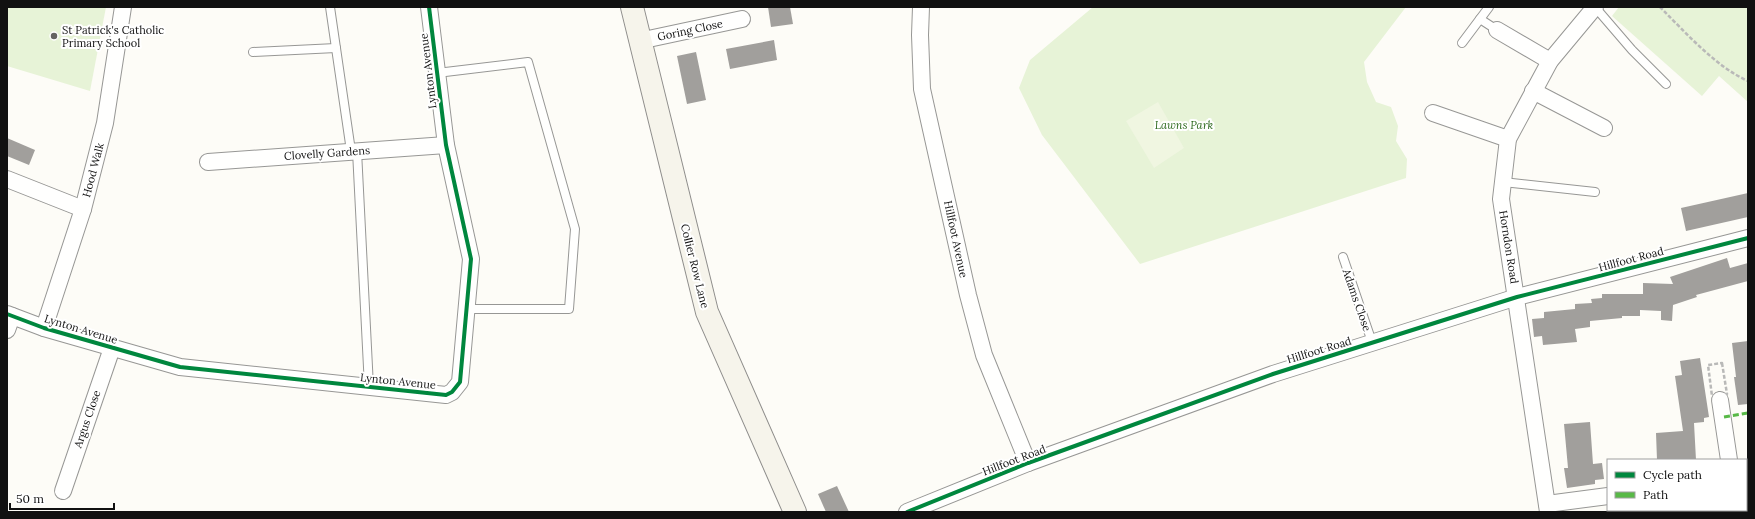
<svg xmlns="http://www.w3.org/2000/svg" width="1755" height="519" font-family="Lora,serif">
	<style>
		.green { fill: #e7f3d7 }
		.pitch { fill: #f0f6e1 }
		.building { fill: #a19f9c }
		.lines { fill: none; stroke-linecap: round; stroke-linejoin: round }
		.service-casing { stroke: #979795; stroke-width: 10 }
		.minor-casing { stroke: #979795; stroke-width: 18 }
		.secondary-casing { stroke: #8e8d8b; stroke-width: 24 }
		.path { stroke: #b9b9b8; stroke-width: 2.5; stroke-dasharray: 4 2; stroke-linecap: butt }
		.service { stroke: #fffffe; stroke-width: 8 }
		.minor { stroke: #fffffe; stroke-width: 16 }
		.secondary { stroke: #f6f4eb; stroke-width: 22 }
		.quiet { stroke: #58b947; stroke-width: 3; stroke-dasharray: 6 3; stroke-linecap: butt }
		.cycleway-casing { stroke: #fff; stroke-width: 6 }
		.cycleway { stroke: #00873e; stroke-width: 4 }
		.poi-dot { fill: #646362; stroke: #fff; stroke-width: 1.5 }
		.labels { text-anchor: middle; stroke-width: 4; stroke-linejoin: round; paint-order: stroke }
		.poi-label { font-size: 11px; fill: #111; stroke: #fff; text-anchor: start }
		.street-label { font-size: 11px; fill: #111; stroke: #fff }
		.park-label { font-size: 11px; font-style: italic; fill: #2f6b1f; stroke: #fff }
	</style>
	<rect width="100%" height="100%" fill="#fdfcf7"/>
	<g class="green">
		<path d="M7,7H106L90,91L7,66Z"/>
		<path d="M1093,7H1406L1364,62L1367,82L1376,102L1391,107L1398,126L1396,141L1407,159L1406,178L1140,264L1042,135L1019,88L1030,60Z"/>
		<path d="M1619,7H1748V102L1719,76L1702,96L1612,16Z"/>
	</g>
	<path class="pitch" d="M1158,102L1184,148L1154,168L1126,121Z"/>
	<g class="building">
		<path d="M768,7H790L793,24L771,27Z"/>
		<path d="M774,40L777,60L730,69L726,49Z"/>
		<path d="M696,52L706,100L687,104L677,56Z"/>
		<path d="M7,138L35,150L29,165L7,156Z"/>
		<path d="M1748,193V217L1686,231L1681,208Z"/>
		<path d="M1727,258L1730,268L1748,263V281L1696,295L1697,297L1673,305L1672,321L1661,320V311L1640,310V316H1622V318L1590,321V327L1575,329L1577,342L1543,345L1542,336L1534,337L1532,319L1544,318V312L1575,309V304L1592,303L1591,299L1602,298V294H1643V283L1673,284L1670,277Z"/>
		<path d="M1748,341V404L1738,405L1734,377H1736L1732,343Z"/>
		<path d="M1700,358L1709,417L1704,418V422L1694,423L1696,460H1657L1656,433L1683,431L1675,376L1682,375L1680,361Z"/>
		<path d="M1590,422L1593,464L1602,463L1604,479L1595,480V484L1567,488L1564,468H1568L1564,424Z"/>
		<path d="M837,486L849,512H826L818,494Z"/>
	</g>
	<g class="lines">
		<g class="service-casing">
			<g id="service">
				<path d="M330,7L351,151"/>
				<path d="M1595,7L1632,50L1666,84"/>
				<path d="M1480,19L1497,30"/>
				<path d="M1462,43L1489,7"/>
				<path d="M253,52L336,48"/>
				<path d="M437,73L528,62L575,229L569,309H466"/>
				<path d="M357,151L369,387"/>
				<path d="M1503,182L1595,192"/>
				<path d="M1343,257L1372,342"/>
			</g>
		</g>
		<g class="minor-casing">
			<g id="minor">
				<path d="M921,7L920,35L922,89L968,295L984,355L1028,463"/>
				<path d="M1497,30L1550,61"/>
				<path d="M639,41L742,19"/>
				<path d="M1533,91L1604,128"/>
				<path d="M1433,113L1508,139"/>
				<path d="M208,162L446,145"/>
				<path d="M7,179L83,209"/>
				<path d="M7,314L44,328L180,367L446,395L452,392L460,382L471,259L446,145L429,7"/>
				<path d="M44,328L83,209L105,123L123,7"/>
				<path d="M7,330L12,316"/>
				<path d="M1720,400L1729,460"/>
				<path d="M1746,486H1748"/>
				<path d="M63,491L112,348"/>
				<path d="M1547,504L1608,496"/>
				<path d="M907,512L1028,463L1273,374L1517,297L1748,238"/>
				<path d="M1548,512L1501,199L1508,139L1550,61L1595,7"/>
			</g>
		</g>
		<g class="secondary-casing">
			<path id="secondary" d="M632,7L707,312L795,512"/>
		</g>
		<g class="path">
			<path d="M1660,7C1685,32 1716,67 1748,81"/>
			<path d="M1722,363L1727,394L1712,396L1708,365Z"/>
		</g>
		<use href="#service" class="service"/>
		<use href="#minor" class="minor"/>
		<use href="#secondary" class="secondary"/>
		<g class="quiet">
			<path d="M1724,417L1748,413"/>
			<path d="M1746,491L1748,508"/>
		</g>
		<g class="cycleway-casing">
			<g id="cycleway">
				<path d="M7,314L44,328L180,367L446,395L452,392L460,382L471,259L446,145L429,7"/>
				<path d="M907,512L1028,463L1273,374L1517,297L1748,238"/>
			</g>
		</g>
		<use href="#cycleway" class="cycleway"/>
	</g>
	<circle class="poi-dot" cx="54" cy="36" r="4"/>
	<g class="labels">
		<g class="poi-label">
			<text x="62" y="34">St Patrick's Catholic<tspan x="62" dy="13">Primary School</tspan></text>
		</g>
		<g class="street-label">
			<text transform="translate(690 30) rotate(-12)" y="4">Goring Close</text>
			<text transform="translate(428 71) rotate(-97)" y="4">Lynton Avenue</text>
			<text transform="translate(327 153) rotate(-4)" y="4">Clovelly Gardens</text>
			<text transform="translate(93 170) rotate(-75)" y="4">Hood Walk</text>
			<text transform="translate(956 239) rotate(78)" y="4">Hillfoot Avenue</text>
			<text transform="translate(1509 247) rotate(81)" y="4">Horndon Road</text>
			<text transform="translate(1631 259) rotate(-15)" y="4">Hillfoot Road</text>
			<text transform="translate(695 266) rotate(76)" y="4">Collier Row Lane</text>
			<text transform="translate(1357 300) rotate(71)" y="4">Adams Close</text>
			<text transform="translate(81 329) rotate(17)" y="4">Lynton Avenue</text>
			<text transform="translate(1319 350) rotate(-17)" y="4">Hillfoot Road</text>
			<text transform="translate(398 381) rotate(6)" y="4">Lynton Avenue</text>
			<text transform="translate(87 419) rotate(-71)" y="4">Argus Close</text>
			<text transform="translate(1014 460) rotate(-21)" y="4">Hillfoot Road</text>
		</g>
		<g class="park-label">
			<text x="1184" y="129">Lawns Park</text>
		</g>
	</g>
	<rect width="1755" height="519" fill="none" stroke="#111111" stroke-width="16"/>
	<rect x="1607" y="459" width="140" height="52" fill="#ffffff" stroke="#a0a0a0"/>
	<rect x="1615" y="472" width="20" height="6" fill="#00873e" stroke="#a0a0a0"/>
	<text x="1643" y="479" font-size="12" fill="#111111">Cycle path</text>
	<rect x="1615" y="492" width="20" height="6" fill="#58b947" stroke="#a0a0a0"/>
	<text x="1643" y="499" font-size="12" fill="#111111">Path</text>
	<path d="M10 503v6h104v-6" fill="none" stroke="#111111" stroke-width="2"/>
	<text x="16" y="503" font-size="12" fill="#111111" stroke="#ffffff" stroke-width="3" paint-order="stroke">50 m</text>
</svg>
